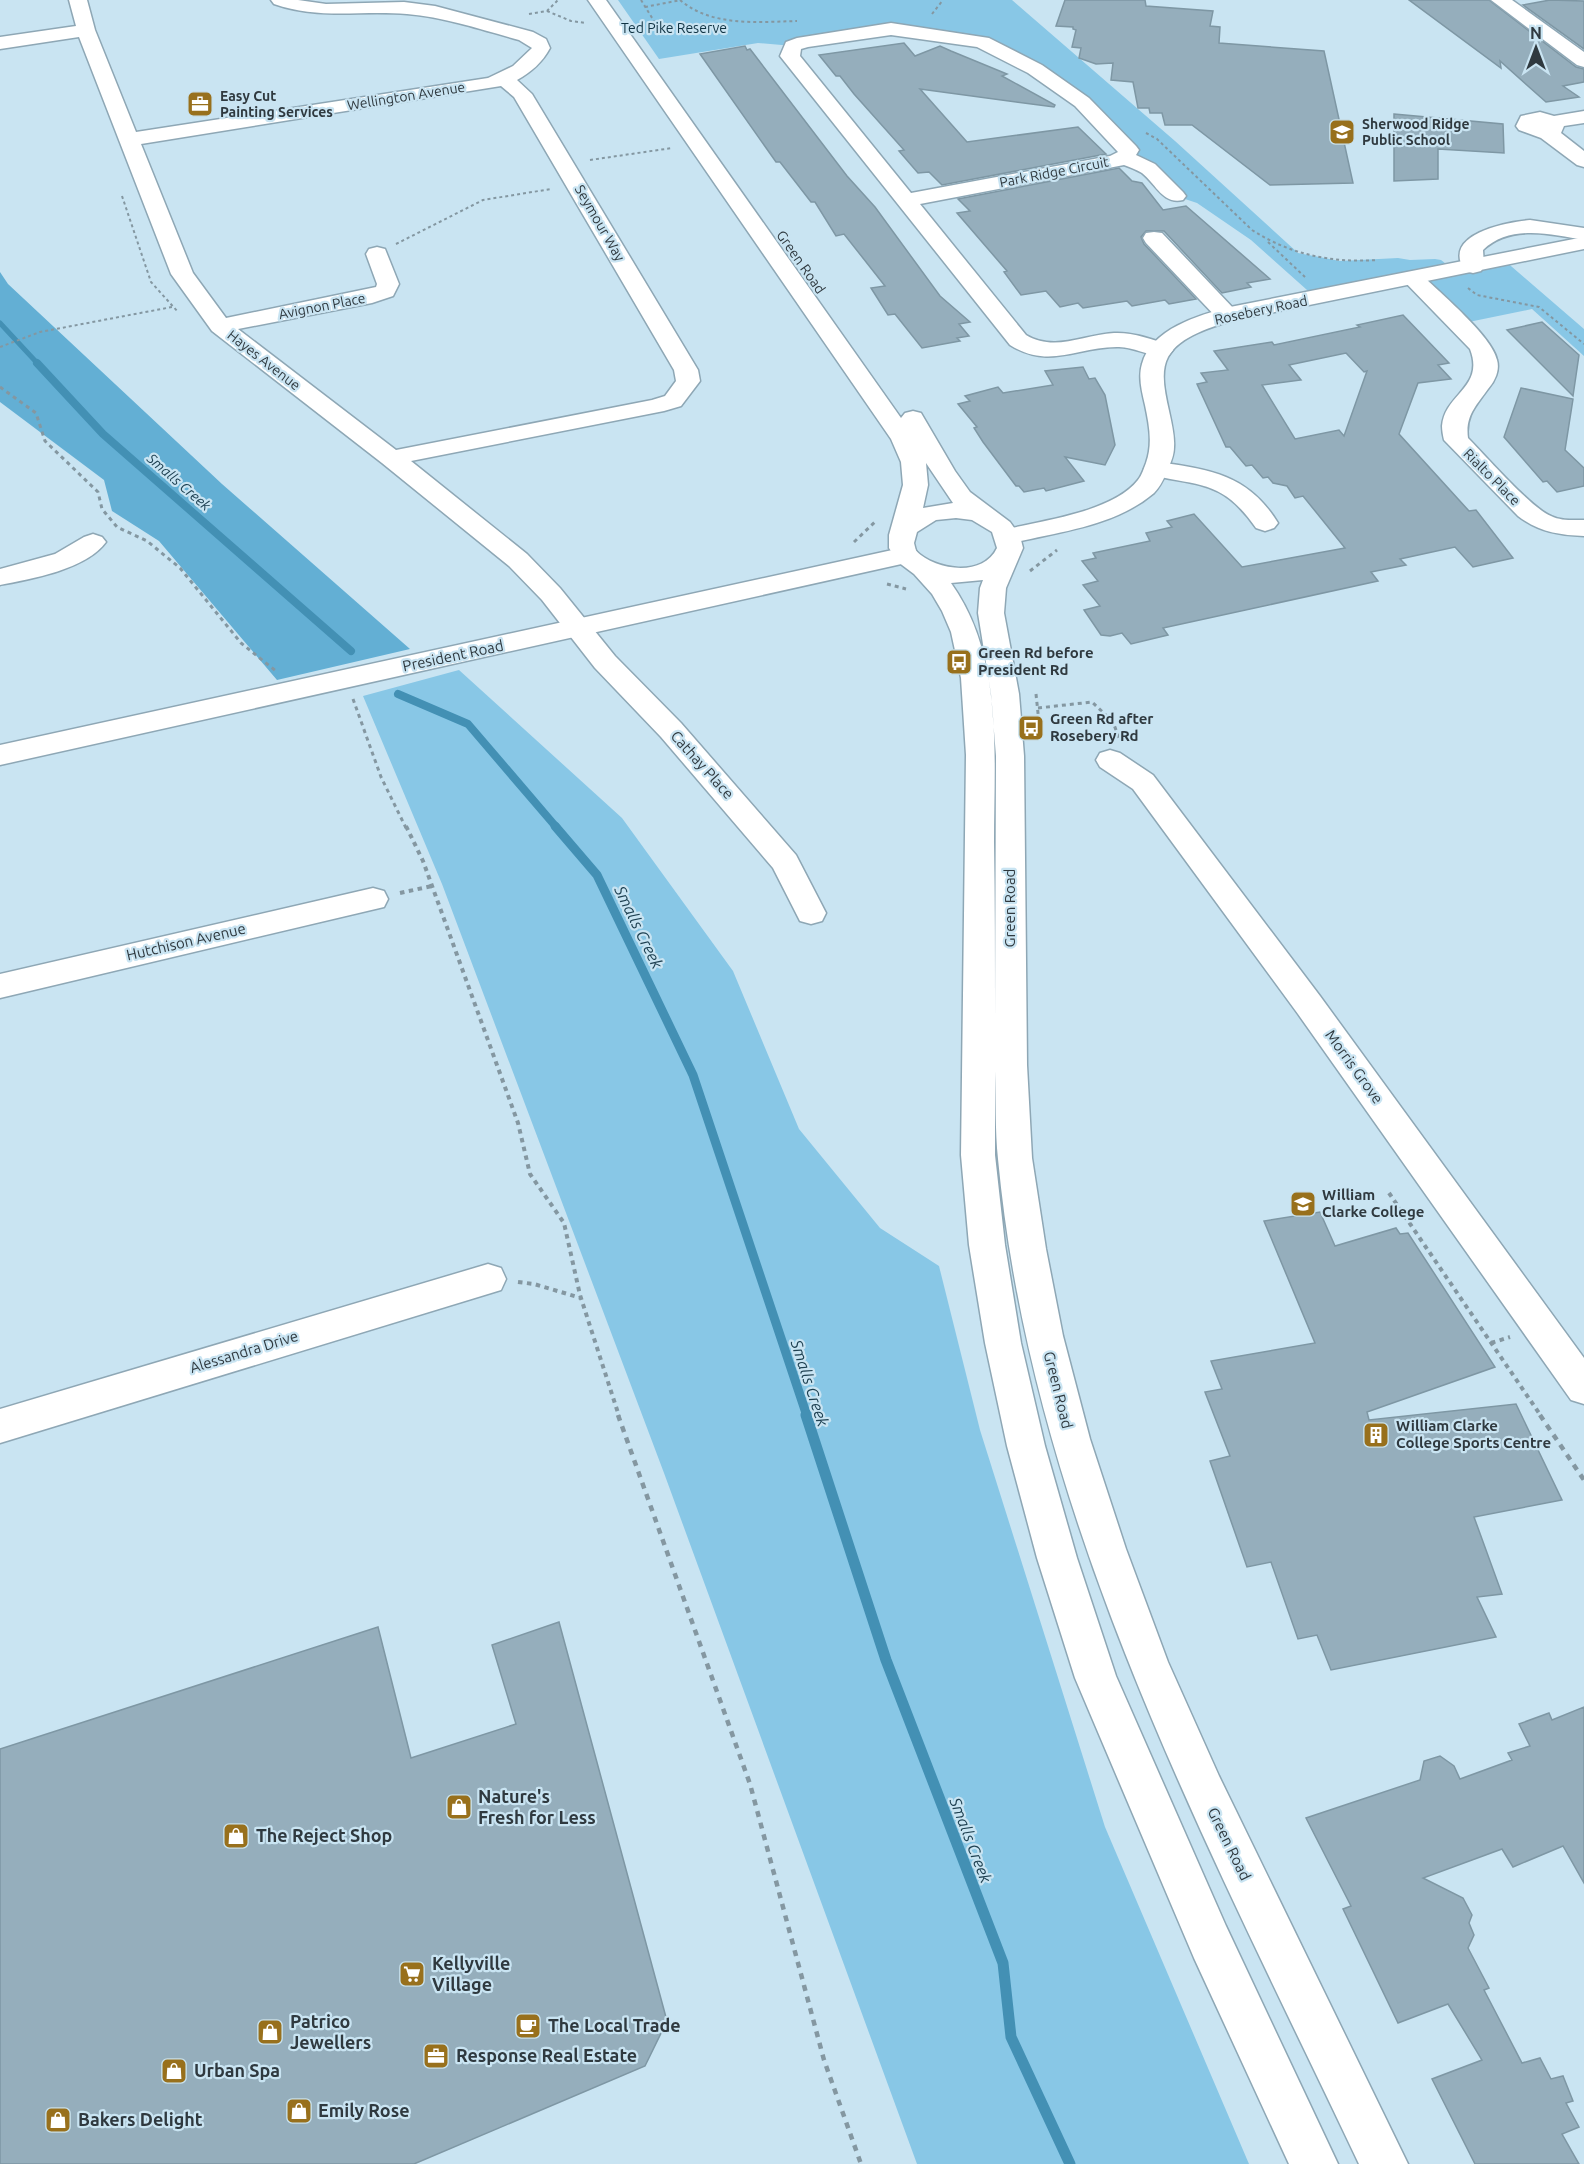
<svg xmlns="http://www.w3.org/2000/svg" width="1584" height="2164" font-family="Ubuntu,sans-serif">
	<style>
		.green { fill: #88c7e6 }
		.forest { fill: #63afd4 }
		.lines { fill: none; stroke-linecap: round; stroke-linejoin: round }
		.stream-far3 { stroke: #4390b4; stroke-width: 5 }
		.stream-far2 { stroke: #4390b4; stroke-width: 8 }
		.stream-far1 { stroke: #4390b4; stroke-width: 9 }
		.stream { stroke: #4390b4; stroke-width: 11 }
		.building { fill: #95aebc; stroke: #7e97a4; stroke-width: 1.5; fill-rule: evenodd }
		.minor-casing { stroke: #8ea7b5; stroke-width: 3 }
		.tertiary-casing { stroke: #8ea7b5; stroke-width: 3 }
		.secondary-casing { stroke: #8ea7b5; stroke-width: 3 }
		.path-far3 { stroke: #8497a1; stroke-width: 2; stroke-dasharray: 3 3; stroke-linecap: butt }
		.path-far2 { stroke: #8497a1; stroke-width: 3; stroke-dasharray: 4 4; stroke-linecap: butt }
		.path-far1 { stroke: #8497a1; stroke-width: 4; stroke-dasharray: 4.5 4.5; stroke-linecap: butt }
		.path { stroke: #8497a1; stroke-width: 4.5; stroke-dasharray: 6 6; stroke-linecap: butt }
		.minor { fill: #fff; fill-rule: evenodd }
		.tertiary { fill: #fff; fill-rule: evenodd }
		.secondary { fill: #fff; fill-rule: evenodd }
		.labels { text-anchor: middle; stroke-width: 4.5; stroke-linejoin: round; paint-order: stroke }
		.far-park-label { font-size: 14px; fill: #103343; stroke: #c9e4f2 }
		.far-poi-label { font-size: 14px; font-weight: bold; fill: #2f393f; stroke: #c9e4f2; text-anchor: start }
		.far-street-label { font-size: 14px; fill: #2f393f; stroke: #c9e4f2 }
		.far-water-label { font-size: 14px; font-style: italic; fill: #1e4051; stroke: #c9e4f2 }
		.poi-label { font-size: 15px; font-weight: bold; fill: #2f393f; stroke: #c9e4f2; text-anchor: start }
		.street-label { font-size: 15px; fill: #2f393f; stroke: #c9e4f2 }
		.water-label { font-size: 16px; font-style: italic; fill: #1e4051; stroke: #c9e4f2 }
		.near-poi-label { font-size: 18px; font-weight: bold; fill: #2f393f; stroke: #c9e4f2; text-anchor: start }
	</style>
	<rect width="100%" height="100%" fill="#c9e4f2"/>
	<g class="green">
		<path d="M618,0H1012L1175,141L1298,253L1340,261L1398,258L1410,260L1435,259L1441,260L1454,270L1504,260L1584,329V356L1532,309L1459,324L1413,279L1316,298L1251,240L1197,203L1176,196L1091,109L996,47L909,30L793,46L758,43L659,59Z"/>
		<path d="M459,670L622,818L733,971L799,1129L880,1228L939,1266L980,1430L1105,1827L1249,2164H917L664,1473L442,884L363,696Z"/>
	</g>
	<path class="forest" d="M0,272L8,284L222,484L410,649L277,680L159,541L112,511L104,480L0,402Z"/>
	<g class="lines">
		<path class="stream-far3" d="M0,323L39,365"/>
		<g class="stream-far2">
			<path d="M37,363L103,434L351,651"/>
			<path d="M398,694L468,724L557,828"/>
		</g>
		<path class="stream-far1" d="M555,826L597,875L693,1075L807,1416"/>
		<path class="stream" d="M806,1415L886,1660L1003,1963L1011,2037L1070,2164"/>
	</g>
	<g class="building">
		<path d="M1065,0H1145L1146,6L1213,11L1210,26L1220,27L1219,43L1324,51L1353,183L1270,185L1192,125H1165L1162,113H1150L1149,108H1138L1133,82L1111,80L1113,63L1096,64L1079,58L1081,48L1072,47L1076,30L1073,29V27L1056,26Z"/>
		<path d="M1409,0H1489L1576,67L1584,69V82L1563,86L1579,97L1546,102L1500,61L1501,68Z"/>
		<path d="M1550,0L1584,1V49L1523,5Z"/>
		<path d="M904,43L915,56L940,46L951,51L1007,74L1002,76L1055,105L1054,107L920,89L967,142L1078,127L1106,154L942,185L929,172L918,173L899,151L904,150L854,94L840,76H836L819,55Z"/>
		<path d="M745,46L747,50L750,49L847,176L875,207L940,296L970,322L959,324L969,336L957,338L960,341L922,348L895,314L888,315L871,288L885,286L844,234L836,236L815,202H811L780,162H776L700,54Z"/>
		<path d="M1394,114L1503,124L1504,153L1438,149V179L1394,181Z"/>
		<path d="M1119,168L1132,181L1142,183L1163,210L1186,206L1270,279L1247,283L1251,287L1222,293L1164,231H1146L1141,237L1144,244L1196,299L1169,304L1165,300L1132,306L1127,301L1083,308L1078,303L1060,307L1046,291L1021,295L1004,272L1007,271L957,213L970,211L958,199Z"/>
		<path d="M1403,315L1449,363L1438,365L1451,379L1418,383L1399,434L1469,511L1476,510L1513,558L1473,567L1455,547L1400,559L1406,565L1371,572L1378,581L1163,628L1168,635L1131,644L1122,633L1110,636L1101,635L1084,610L1100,606L1083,585L1098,581L1082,561L1096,558L1093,553L1150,541L1146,533L1172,527L1167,521L1194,514L1242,567L1345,548L1303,496L1295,498L1287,486L1273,483L1268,477L1263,478L1252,465L1246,466L1230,447H1226L1197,384L1207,382L1201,373L1228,370L1214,351L1272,342L1274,345L1360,327L1357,325ZM1346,353L1364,372L1367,371L1344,436L1339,430L1295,439L1262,385L1301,380L1289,365Z"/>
		<path d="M1542,322L1579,355L1573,396L1507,330Z"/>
		<path d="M1083,367L1089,379L1095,378L1105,395L1115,445L1105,465L1065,457L1084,481L1046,491L1044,488L1024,492L1019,486H1016L983,442L974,428L977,427L958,404L970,401L965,396L998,387L1003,393L1053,385L1045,371Z"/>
		<path d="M1521,388L1573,399L1565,450L1584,468V486L1557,492L1547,481L1543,482L1504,437Z"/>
		<path d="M1320,1212L1335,1246L1396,1228L1400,1234L1408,1233L1495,1367L1367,1412L1369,1420L1516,1404L1562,1500L1474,1517L1502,1594L1477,1597L1496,1637L1331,1670L1317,1635L1298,1639L1271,1562L1247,1567L1210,1461L1230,1456L1205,1392L1222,1389L1211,1361L1315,1343L1264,1221Z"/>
		<path d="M559,1622L667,2021L645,2066L414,2164H0V1749L378,1627L411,1758L516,1724L492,1645Z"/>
		<path d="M1584,1707V1883L1563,1846L1513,1867L1502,1849L1423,1878L1463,1898L1472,1915L1469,1923L1474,1935L1468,1948L1489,1988L1484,1990L1522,2063L1540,2058L1551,2079L1563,2076L1573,2101L1566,2103L1579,2127L1562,2134L1579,2164H1475L1432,2079L1482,2060L1448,2004L1398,2023L1343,1909L1351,1906L1306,1818L1420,1780L1424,1761L1440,1756L1454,1766L1460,1779L1512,1760L1508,1753L1530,1746L1519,1724L1549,1713L1552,1720Z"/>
	</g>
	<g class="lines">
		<g class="minor-casing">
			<g id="minor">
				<path d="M69,0H87L95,30L136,132L488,78L513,66L532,48L519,40C482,30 445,17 407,14C359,10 320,20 274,4L271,0H298L326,4L404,2L435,6L533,32L546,39L550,48C542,63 531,72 517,80L532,94L698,370L700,381L681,406L664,411L411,461L527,554L560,588L615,656L681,723L796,855L826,913L822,921L811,924L800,921L773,868L661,737L595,668L542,600L509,566L382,463L212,331L171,274L79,37L0,49V37L76,26ZM501,86L514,97L674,370L676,381L665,396L652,400L396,450L238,329L372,303L393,296L399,284L385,249L377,247L369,249L366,254L377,284L376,287L226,318L193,273L141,144Z"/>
				<path d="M1491,0H1512L1584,52V67L1577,65Z"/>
				<path d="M891,23L989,38L1042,65L1089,98L1136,146L1139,150L1136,155L1155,164L1183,192L1186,196L1183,200C1163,205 1156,184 1142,173C1137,170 1130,167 1124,165L920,204L1026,335C1054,352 1083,335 1114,333C1132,332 1151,339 1169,345L1173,350L1169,355C1152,359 1136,347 1119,347C1078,346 1050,370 1010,345L780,56L786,42L797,38ZM891,35L977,47L1028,73L1075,106L1118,152L1110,156L911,193L800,56L801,49L808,47Z"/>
				<path d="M1584,111V123L1564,126L1561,133L1584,151V167L1577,165L1541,138L1519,130L1516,126L1521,116L1540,112L1554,116Z"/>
				<path d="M1530,220L1584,228V240C1551,234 1510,224 1483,250L1484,266L1481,271L1473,273L1465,271C1440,234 1507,222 1530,220Z"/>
				<path d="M1154,232L1162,233L1235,310L1238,315L1235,320L1227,322L1219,320L1146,243L1143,238L1146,233Z"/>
				<path d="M1413,272L1421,274C1440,293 1492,336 1497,360C1500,370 1495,381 1488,389C1476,406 1465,416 1468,438C1486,456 1531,508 1551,516C1561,521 1573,520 1584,520V536C1559,535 1539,532 1518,516L1444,440C1443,436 1442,430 1442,426C1445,393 1485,388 1470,349L1402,279L1405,274Z"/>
				<path d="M1156,462C1209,469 1248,474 1278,523L1274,528L1265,531L1256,528C1222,479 1200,487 1147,474L1144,469L1147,464Z"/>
				<path d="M93,534L102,537L106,542C87,569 31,579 0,585V569L55,554L84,537Z"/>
				<path d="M1110,750L1120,753L1153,775L1320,996L1584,1358V1404L1571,1400L1298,1014L1133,789L1100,767L1096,760L1100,753Z"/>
				<path d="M373,888L384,891L388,899L384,907L0,998V974Z"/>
				<path d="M488,1264L501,1268L506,1279L501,1290L0,1443V1409Z"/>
			</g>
		</g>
		<g class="tertiary-casing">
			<g id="tertiary">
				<path d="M1584,237V249L1235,320C1214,326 1179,336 1168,357C1155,381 1176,421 1174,447C1174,455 1171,462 1168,469C1164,478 1161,486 1154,493C1114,527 1057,532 1008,544L999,541L995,536L999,531C1038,521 1112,513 1138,480C1142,475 1144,468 1146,463C1153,444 1149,424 1145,405C1142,392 1138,377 1142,364C1151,329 1199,315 1230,307Z"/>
				<path d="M906,547L915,549L919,555L915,561L0,765V745Z"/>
			</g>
		</g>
		<g class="secondary-casing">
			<path id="secondary" d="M588,0H606L901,418L905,413L913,411L921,413L955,471L970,492L1010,522L1020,536L1023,548L1006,588L1004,613L1019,694L1024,756L1027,1065L1032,1158L1046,1249L1063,1336L1090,1439L1126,1549L1168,1662L1219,1776L1408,2164H1359C1207,1843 1032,1519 998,1159C995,1130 996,1100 995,1071V1155L1005,1245L1021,1343L1045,1446L1077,1558L1116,1676L1226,1926L1338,2164H1289L1194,1958L1075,1678L1037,1558L1007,1446L985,1343L969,1245L961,1155L966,755L961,678L951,632L942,611L932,594L914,574L898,562L889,548V535L903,485L901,462L891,439ZM926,463L953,503L923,508L928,485ZM956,518L972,520L992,532L997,548C983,578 935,570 916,551L914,543L917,532L936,520ZM983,580L980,588L978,613L991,694L996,756L995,1024C995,964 995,903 994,842C994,756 1004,657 951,583Z"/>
		</g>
		<g class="path-far3">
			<path d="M641,0L654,21"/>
			<path d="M680,0C712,27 757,22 797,21"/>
			<path d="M645,7L681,0"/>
			<path d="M547,11L571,21L586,23"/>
			<path d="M529,14L547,11L558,0"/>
			<path d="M932,14L943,0"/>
			<path d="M1146,133L1157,139L1252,230C1291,255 1332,263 1378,260"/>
			<path d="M590,160L672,148"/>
			<path d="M122,196L151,282L178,312"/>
			<path d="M1268,242L1306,278"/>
			<path d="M396,244L483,200L551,189"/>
			<path d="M1468,288L1477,295L1539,307L1584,344"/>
			<path d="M0,347L40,332L172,307"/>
		</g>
		<g class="path-far2">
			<path d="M0,387L36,413L45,441L98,492L102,509L117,527L147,541L180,568L241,643L276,671"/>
			<path d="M854,542L877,520"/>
			<path d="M1030,571L1057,550"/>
			<path d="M887,584L906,589"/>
			<path d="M1036,694L1040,732"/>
			<path d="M353,699L381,777L406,828"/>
			<path d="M1038,708L1092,702L1113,722L1119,738"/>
		</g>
		<g class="path-far1">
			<path d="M406,826L423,861L518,1123L530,1174L564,1223L580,1295L619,1416"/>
			<path d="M400,893L432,886"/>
			<path d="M1389,1193L1541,1416"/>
			<path d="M518,1282L534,1284L581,1298"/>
			<path d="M1491,1343L1510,1337"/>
		</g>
		<g class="path">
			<path d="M618,1415L750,1784L824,2060L861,2164"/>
			<path d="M1540,1415L1584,1480"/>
		</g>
		<use href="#minor" class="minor"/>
		<use href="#tertiary" class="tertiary"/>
		<use href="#secondary" class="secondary"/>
	</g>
	<defs>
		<g id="office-square" transform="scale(1.35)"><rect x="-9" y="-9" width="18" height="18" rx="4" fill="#98701c" stroke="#c9e4f2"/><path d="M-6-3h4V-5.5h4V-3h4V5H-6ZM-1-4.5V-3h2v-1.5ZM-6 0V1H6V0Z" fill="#fff"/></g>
		<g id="school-square" transform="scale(1.35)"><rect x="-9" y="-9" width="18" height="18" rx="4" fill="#98701c" stroke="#c9e4f2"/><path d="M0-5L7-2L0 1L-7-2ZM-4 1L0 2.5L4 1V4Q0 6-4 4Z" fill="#fff"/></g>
		<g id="bus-square" transform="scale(1.35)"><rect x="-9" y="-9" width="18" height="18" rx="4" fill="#98701c" stroke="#c9e4f2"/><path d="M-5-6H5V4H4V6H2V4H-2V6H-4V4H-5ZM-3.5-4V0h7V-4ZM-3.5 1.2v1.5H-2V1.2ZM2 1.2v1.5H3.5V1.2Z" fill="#fff"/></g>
		<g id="building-square" transform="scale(1.35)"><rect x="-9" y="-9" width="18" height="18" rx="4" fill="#98701c" stroke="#c9e4f2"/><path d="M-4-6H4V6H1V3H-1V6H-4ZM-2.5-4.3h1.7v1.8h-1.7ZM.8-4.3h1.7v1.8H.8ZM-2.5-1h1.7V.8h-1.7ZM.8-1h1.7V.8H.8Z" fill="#fff"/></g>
		<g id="shop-square" transform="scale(1.35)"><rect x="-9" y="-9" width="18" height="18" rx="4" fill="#98701c" stroke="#c9e4f2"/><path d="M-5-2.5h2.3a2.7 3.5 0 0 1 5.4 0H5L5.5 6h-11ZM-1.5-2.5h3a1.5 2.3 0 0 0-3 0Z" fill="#fff"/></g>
		<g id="supermarket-square" transform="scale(1.35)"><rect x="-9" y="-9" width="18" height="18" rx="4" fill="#98701c" stroke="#c9e4f2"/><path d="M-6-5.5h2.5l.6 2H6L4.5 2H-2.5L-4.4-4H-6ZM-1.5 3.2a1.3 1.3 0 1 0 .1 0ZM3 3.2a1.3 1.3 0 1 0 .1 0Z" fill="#fff"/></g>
		<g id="cafe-square" transform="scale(1.35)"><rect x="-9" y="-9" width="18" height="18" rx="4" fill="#98701c" stroke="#c9e4f2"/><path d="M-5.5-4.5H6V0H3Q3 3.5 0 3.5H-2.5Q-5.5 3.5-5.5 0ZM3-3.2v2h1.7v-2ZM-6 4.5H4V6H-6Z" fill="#fff"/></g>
	</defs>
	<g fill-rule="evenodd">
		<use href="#office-square" x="200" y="104"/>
		<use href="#school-square" x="1342" y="132"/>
		<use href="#bus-square" x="959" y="662"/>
		<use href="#bus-square" x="1031" y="728"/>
		<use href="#school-square" x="1303" y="1204"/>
		<use href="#building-square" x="1376" y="1435"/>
		<use href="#shop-square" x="459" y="1807"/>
		<use href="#shop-square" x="236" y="1836"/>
		<use href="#supermarket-square" x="412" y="1974"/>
		<use href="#cafe-square" x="528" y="2026"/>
		<use href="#shop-square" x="270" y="2032"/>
		<use href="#office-square" x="436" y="2056"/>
		<use href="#shop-square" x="174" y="2071"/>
		<use href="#shop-square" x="299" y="2111"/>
		<use href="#shop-square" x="58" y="2120"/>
	</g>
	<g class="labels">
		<g class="far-park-label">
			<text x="674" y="33">Ted Pike Reserve</text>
		</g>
		<g class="far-poi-label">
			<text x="220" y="101">Easy Cut<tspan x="220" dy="16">Painting Services</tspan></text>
			<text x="1362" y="129">Sherwood Ridge<tspan x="1362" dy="16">Public School</tspan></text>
		</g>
		<g class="far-street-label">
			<text transform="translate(406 96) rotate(-9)" y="5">Wellington Avenue</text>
			<text transform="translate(1054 172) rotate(-11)" y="5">Park Ridge Circuit</text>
			<text transform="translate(600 223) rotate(60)" y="5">Seymour Way</text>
			<text transform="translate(801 262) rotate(55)" y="5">Green Road</text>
			<text transform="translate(322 306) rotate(-11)" y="5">Avignon Place</text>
			<text transform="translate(1261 310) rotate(-12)" y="5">Rosebery Road</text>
			<text transform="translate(264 360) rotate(38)" y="5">Hayes Avenue</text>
			<text transform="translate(1492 477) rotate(45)" y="5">Rialto Place</text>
		</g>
		<g class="far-water-label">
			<text transform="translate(179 482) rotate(41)" y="5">Smalls Creek</text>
		</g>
		<g class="poi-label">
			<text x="978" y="658">Green Rd before<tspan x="978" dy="17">President Rd</tspan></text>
			<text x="1050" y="724">Green Rd after<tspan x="1050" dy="17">Rosebery Rd</tspan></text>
			<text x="1322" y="1200">William<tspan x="1322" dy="17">Clarke College</tspan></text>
			<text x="1396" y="1431">William Clarke<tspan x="1396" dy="17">College Sports Centre</tspan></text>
		</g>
		<g class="street-label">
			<text transform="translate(453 656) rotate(-12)" y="5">President Road</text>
			<text transform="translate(702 765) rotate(48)" y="5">Cathay Place</text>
			<text transform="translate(1010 908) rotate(-90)" y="5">Green Road</text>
			<text transform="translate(186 942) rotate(-13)" y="5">Hutchison Avenue</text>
			<text transform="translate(1354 1067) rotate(54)" y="5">Morris Grove</text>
			<text transform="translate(244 1352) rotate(-17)" y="5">Alessandra Drive</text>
			<text transform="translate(1058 1390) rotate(76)" y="5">Green Road</text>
			<text transform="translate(1229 1844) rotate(64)" y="5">Green Road</text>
		</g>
		<g class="water-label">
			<text transform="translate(639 927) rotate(64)" y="6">Smalls Creek</text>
			<text transform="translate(810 1383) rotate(72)" y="6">Smalls Creek</text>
			<text transform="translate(971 1840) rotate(69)" y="6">Smalls Creek</text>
		</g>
		<g class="near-poi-label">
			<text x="478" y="1803">Nature's<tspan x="478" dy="21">Fresh for Less</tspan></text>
			<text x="256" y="1842">The Reject Shop</text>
			<text x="432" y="1970">Kellyville<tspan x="432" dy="21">Village</tspan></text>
			<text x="290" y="2028">Patrico<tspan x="290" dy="21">Jewellers</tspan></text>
			<text x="548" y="2032">The Local Trade</text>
			<text x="456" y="2062">Response Real Estate</text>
			<text x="194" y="2077">Urban Spa</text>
			<text x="318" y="2117">Emily Rose</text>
			<text x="78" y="2126">Bakers Delight</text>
		</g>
	</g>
	<g transform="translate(1536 48)" stroke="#c9e4f2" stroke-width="4.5" paint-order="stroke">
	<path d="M0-4.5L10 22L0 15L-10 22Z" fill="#2f393f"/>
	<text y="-9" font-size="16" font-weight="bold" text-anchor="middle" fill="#2f393f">N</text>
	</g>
</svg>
